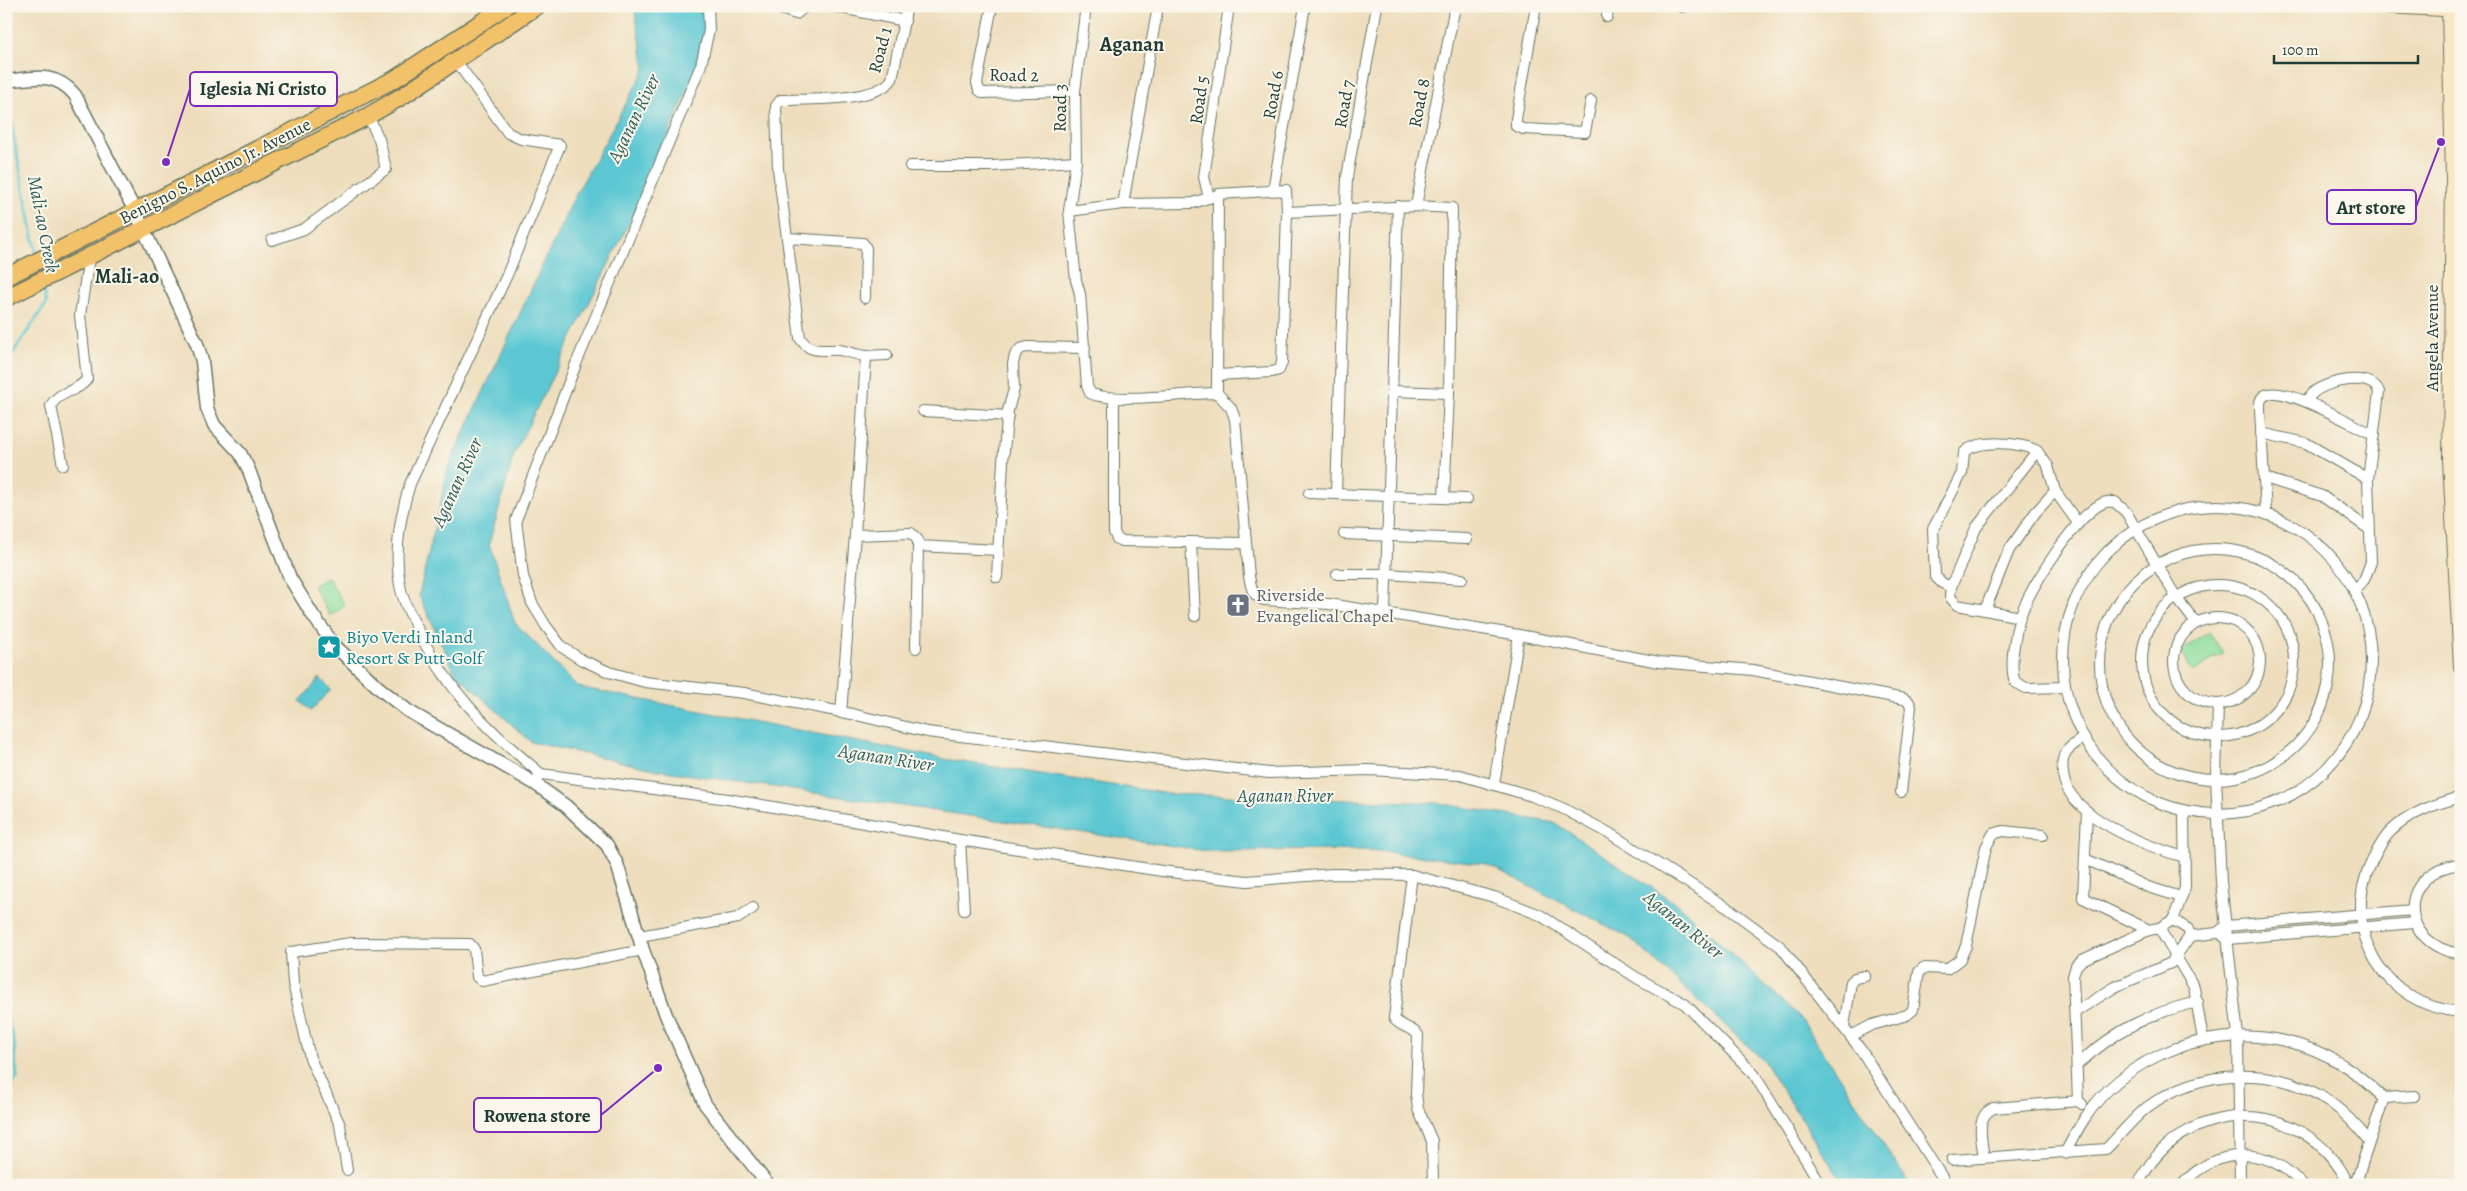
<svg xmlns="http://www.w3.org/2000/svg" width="2467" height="1191" font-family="Alegreya,serif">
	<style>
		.green { fill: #8ddd9d; stroke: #568d68 }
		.water { fill: #5bc7d3; stroke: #3d8284 }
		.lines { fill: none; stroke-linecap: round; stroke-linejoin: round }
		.stream { stroke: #5bc7d3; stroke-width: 3 }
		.minor-casing { stroke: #677564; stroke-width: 12 }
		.tertiary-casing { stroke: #677564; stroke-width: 15 }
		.secondary-casing { stroke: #677564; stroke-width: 16 }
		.primary-casing { stroke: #677564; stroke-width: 19 }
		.minor { stroke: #fff; stroke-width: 10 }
		.tertiary { stroke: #fff; stroke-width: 12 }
		.secondary { stroke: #fae7c3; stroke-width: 14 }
		.primary { stroke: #f2c26a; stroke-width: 16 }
		.labels { text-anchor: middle; stroke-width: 4; stroke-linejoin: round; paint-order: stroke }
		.street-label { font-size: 18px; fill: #1f3d34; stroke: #fbf7ec }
		.worship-label { font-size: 18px; fill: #5b616d; stroke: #fbf7ec; text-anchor: start }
		.culture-label { font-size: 18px; fill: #0d838f; stroke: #fbf7ec; text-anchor: start }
		.water-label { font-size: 19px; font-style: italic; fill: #2e605c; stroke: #fbf7ec }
		.quarter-label { font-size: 20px; font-weight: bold; fill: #1f3d34; stroke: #fbf7ec }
		.leader { fill: none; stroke: #7b2cbf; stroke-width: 2 }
		.callout-dot { fill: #7b2cbf; stroke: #fbf7ec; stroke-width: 2 }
		.callout { fill: #fbf7ec; stroke: #7b2cbf; stroke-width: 2 }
		.callout-label { font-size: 19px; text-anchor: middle; font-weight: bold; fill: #1f3d34 }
	</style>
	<rect width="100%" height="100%" fill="#fbf7ec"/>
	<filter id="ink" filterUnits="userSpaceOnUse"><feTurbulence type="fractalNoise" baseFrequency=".02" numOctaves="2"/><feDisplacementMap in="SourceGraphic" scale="10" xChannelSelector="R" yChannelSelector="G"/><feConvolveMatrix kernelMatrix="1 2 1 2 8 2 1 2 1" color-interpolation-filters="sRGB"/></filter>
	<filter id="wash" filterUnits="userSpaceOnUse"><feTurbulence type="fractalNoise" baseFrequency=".0096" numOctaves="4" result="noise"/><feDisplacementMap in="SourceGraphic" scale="20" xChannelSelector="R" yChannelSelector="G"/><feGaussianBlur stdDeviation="1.12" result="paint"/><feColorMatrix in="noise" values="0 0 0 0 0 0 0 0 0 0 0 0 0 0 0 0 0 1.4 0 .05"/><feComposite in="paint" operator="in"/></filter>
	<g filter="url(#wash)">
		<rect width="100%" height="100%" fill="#eedebd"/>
		<g class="green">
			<path d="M328,577L345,606L330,616L313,586Z"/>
			<path d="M2209,632L2223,653L2193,672L2180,651Z"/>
		</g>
		<g class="water">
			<path d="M634,6H712L711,35L639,203L514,454L489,544L515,623L578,687L950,760L1170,794L1438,803L1555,823L1681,907L1800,1017L1910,1185H1844L1763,1060L1630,938L1487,864L1369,850L1207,851L658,770L531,742L455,673L419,595L449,465L574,198L645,69Z"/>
			<path d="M320,678L331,689L311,711L300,701Z"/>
		</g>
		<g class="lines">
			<g class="stream">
				<path d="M7,84L13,134L37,256"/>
				<path d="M6,363L46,304L43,286"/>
				<path d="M6,698L8,704L6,706"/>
				<path d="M6,1014L14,1042L17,1078L6,1091"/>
			</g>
		</g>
	</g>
	<g filter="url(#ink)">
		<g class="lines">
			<g class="minor-casing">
				<g id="minor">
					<path d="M708,6L709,30L701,65L576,364L516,520L523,576L532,603L546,626L562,647L582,660L609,672L645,682L744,693L852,714L927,732L1269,773L1369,770L1460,775L1532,796L1562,808L1609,833L1728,908L1781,947L1861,1050L1947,1185"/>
					<path d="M772,6L796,14L806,6"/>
					<path d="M832,6L905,21"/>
					<path d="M907,6L892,79C878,102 807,99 781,100L776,106L778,169L800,338C810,354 822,349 839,350C847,351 857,355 866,356L855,535L911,533L918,540V546L998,550"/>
					<path d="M992,6L977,83L979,90L983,93L1075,91"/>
					<path d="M1086,6L1075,91L1076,161L1069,211L1076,280L1080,294L1087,386L1090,393C1111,404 1189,393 1217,393L1231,408L1235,419L1249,576C1251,587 1252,596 1264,600L1329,604L1519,635L1659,662L1753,670L1904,699L1909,702L1911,707L1901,792"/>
					<path d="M1536,6L1516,119V126L1523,129L1585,132L1591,101"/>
					<path d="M1682,7L1683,6"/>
					<path d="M1607,17L1609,6"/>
					<path d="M456,61L508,133L521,139L560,145L507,275L410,484C400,516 394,552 400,585C402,599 409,612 415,624C446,690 486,728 541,774"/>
					<path d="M910,166H992L1076,161"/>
					<path d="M1273,190L1305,6"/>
					<path d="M1209,198L1204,177L1229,6"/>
					<path d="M1123,204L1158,6"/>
					<path d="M1416,206L1455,6"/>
					<path d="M1069,211L1123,204L1193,203L1214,196"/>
					<path d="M1287,212L1416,206L1452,208L1449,393L1444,498"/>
					<path d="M788,238L863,243L866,248L865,298"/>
					<path d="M272,240L304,229L386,169L379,139L368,116"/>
					<path d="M866,356L887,355"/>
					<path d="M1393,391L1449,393"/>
					<path d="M1217,393L1218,194L1286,190L1287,212L1282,363L1279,370L1272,372L1217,375"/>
					<path d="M1114,399V532L1117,539L1122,541L1245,543"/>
					<path d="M2306,401C2309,398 2311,394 2314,392C2327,381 2372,371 2379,392L2368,479L2371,562L2364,580L2354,591"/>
					<path d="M923,411L1008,416"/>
					<path d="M2261,433L2306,443L2368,479"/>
					<path d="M2450,443H2461"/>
					<path d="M63,465L51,406C57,391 79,392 87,379L80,315L89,257"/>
					<path d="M2265,478L2322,496L2369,529"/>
					<path d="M1309,493L1467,499"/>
					<path d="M1336,493L1347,177L1377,6"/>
					<circle cx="2217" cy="660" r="154"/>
					<path d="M2266,514L2260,410C2260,405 2259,399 2264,396C2281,382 2355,426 2374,435"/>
					<path d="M1344,534L1467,539"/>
					<path d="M1191,542L1195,616"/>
					<circle cx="2215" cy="664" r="115"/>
					<path d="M1337,574H1387L1462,579"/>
					<path d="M997,577L1003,461L1008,410L1014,389L1013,364L1015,355L1020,349L1027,347L1085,348"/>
					<circle cx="2218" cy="661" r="76"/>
					<path d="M1951,587L1942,583L1935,576L1933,529L1962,473L1964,453C1975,439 2023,442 2037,451"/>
					<path d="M1985,610L1957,605L1950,597L1951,587L1976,528L2037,451L2048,466L2055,491"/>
					<path d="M1385,613L1398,206"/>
					<path d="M2020,617L1985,610L2009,550L2035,513L2055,491L2078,523"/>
					<circle cx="2217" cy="661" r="43"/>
					<path d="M916,648L918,546"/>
					<path d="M2065,687L2026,688L2015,682C2009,665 2015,634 2020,617C2030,588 2076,515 2103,503C2107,501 2111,502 2115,502L2126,512L2176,597L2196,623"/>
					<path d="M2218,704L2216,779L2221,882L2238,1036L2240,1185"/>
					<path d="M841,713L855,535"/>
					<path d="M2084,737C2078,742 2070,746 2066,752C2062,758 2062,767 2063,774C2067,817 2149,847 2184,857"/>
					<path d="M534,783L541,774L728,799L960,840L1162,871L1247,881L1332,874L1412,875L1494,897L1540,915L1637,978L1685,1004L1754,1074L1821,1185"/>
					<path d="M1494,784L1519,635"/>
					<path d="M2461,797C2435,804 2409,813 2390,832C2382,840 2377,851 2372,861C2338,930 2385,1007 2461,1012"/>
					<path d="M2087,811L2083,898L2149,930L2159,928L2173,920L2185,888L2184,811"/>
					<path d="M960,840L964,910"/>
					<path d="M2085,859L2148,887L2181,897"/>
					<path d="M2461,864C2396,871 2397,945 2461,954"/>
					<path d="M1412,875L1394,1018C1399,1027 1412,1027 1418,1035L1416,1094L1418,1109L1432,1141L1433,1185"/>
					<path d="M2159,928L2194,987L2203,1040"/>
					<path d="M640,936L738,918L753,908"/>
					<path d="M2190,936L2217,933L2226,926L2413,910"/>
					<path d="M2223,936L2228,939L2415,923"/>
					<path d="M2075,1012L2115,987L2171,963L2190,936L2188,929L2173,920"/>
					<path d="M1844,1027L1851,982L1855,978L1865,976"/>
					<path d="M1851,1036L1872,1025L1907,1015L1913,1010L1919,972L1923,968L1947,969L1960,959L1966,946L1986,847L1993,834L2003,831L2043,835"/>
					<path d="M2077,1065C2115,1031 2148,1013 2198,1002"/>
					<path d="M2078,1101L2073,976L2076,966L2082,960L2149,930"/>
					<path d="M2065,1153C2077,1130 2089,1108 2108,1090C2169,1031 2270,1018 2343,1065C2358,1074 2371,1086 2384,1098L2415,1096"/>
					<path d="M1984,1158C1982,1141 1974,1116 1994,1108L2078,1101L2082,1104"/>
					<path d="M1952,1160L2106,1149C2119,1136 2132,1120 2146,1108C2199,1068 2277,1064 2331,1103C2346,1114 2358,1127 2369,1141"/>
					<path d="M347,1170L340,1125L310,1058L293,983L291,952L351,943L470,944L474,949L477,977L482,981L643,950"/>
					<path d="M2138,1185C2180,1095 2306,1093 2349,1185"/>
					<path d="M2182,1185C2215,1147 2268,1144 2302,1185"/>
					<path d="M2355,1185L2384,1098"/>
				</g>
			</g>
			<g class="tertiary-casing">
				<path id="tertiary" d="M6,81C34,78 55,71 75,95L136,213L197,344L202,361L207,408L214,425L240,453L248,468L290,578L312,614L334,645L379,688L408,711L534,783L566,806L607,845L617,864L643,950L666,1015L705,1104L768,1185"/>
			</g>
			<g class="secondary-casing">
				<g id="secondary">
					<path d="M2387,6L2461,10"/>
					<path d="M2449,9L2453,177L2450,460L2461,667"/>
				</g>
			</g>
			<g class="primary-casing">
				<g id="primary">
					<path d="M6,277L395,79L506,6"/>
					<path d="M6,298L368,116L404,95L537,6"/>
				</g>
			</g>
			<use href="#minor" class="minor"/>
			<use href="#tertiary" class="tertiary"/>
			<use href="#secondary" class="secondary"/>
			<use href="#primary" class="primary"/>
		</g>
	</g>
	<defs>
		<g id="church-square" transform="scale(1.25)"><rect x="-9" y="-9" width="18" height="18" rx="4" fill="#6b7280" stroke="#fbf7ec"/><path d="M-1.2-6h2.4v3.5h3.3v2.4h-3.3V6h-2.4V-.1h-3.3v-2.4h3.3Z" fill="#fff"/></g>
		<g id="sight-square" transform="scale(1.25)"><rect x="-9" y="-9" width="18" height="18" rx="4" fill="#0f9aa8" stroke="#fbf7ec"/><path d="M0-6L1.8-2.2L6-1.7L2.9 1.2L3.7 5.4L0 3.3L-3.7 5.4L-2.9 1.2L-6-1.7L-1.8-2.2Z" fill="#fff"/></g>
	</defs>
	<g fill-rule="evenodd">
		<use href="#church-square" x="1238" y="605"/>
		<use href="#sight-square" x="329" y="647"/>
	</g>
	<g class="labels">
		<g class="street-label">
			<text transform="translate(880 50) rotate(-75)" y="6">Road 1</text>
			<text transform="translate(1014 75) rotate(1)" y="6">Road 2</text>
			<text transform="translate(1273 95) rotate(-80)" y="6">Road 6</text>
			<text transform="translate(1199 100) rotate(-82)" y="6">Road 5</text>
			<text transform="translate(1419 103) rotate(-79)" y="6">Road 8</text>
			<text transform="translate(1344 104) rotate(-80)" y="6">Road 7</text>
			<text transform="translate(1060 108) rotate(-89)" y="6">Road 3</text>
			<text transform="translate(215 171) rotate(-27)" y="6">Benigno S. Aquino Jr. Avenue</text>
			<text transform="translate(2432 338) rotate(-90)" y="6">Angela Avenue</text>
		</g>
		<g class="worship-label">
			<text x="1256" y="601">Riverside<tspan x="1256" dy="21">Evangelical Chapel</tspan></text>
		</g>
		<g class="culture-label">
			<text x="346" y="643">Biyo Verdi Inland<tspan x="346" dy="21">Resort &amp; Putt-Golf</tspan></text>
		</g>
		<g class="water-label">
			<text transform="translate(633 118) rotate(-64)" y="7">Aganan River</text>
			<text transform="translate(44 224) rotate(79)" y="7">Mali-ao Creek</text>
			<text transform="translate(456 482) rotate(-65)" y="7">Aganan River</text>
			<text transform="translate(886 757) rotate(9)" y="7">Aganan River</text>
			<text x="1285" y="802">Aganan River</text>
			<text transform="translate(1684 924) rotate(39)" y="7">Aganan River</text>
		</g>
		<g class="quarter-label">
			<text x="1132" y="51">Aganan</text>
			<text x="127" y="283">Mali-ao</text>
		</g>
	</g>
	<path class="leader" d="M166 162L190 89M2441 142L2416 207M658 1068L601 1115"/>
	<g class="callout-dot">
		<circle cx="166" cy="162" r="5"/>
		<circle cx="2441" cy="142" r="5"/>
		<circle cx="658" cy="1068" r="5"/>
	</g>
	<g class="callout">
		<rect x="190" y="72" width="147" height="34" rx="5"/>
		<rect x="2327" y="190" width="89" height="34" rx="5"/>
		<rect x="474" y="1098" width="127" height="34" rx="5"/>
	</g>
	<g class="callout-label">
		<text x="263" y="95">Iglesia Ni Cristo</text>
		<text x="2371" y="214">Art store</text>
		<text x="537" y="1122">Rowena store</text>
	</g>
	<rect width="2467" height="1191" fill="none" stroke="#fbf7ec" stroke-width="25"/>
	<path d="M2274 55v8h144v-8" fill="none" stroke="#1f3d34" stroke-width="2.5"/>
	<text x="2282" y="55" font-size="15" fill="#1f3d34" stroke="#fbf7ec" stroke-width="4" paint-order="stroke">100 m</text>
</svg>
